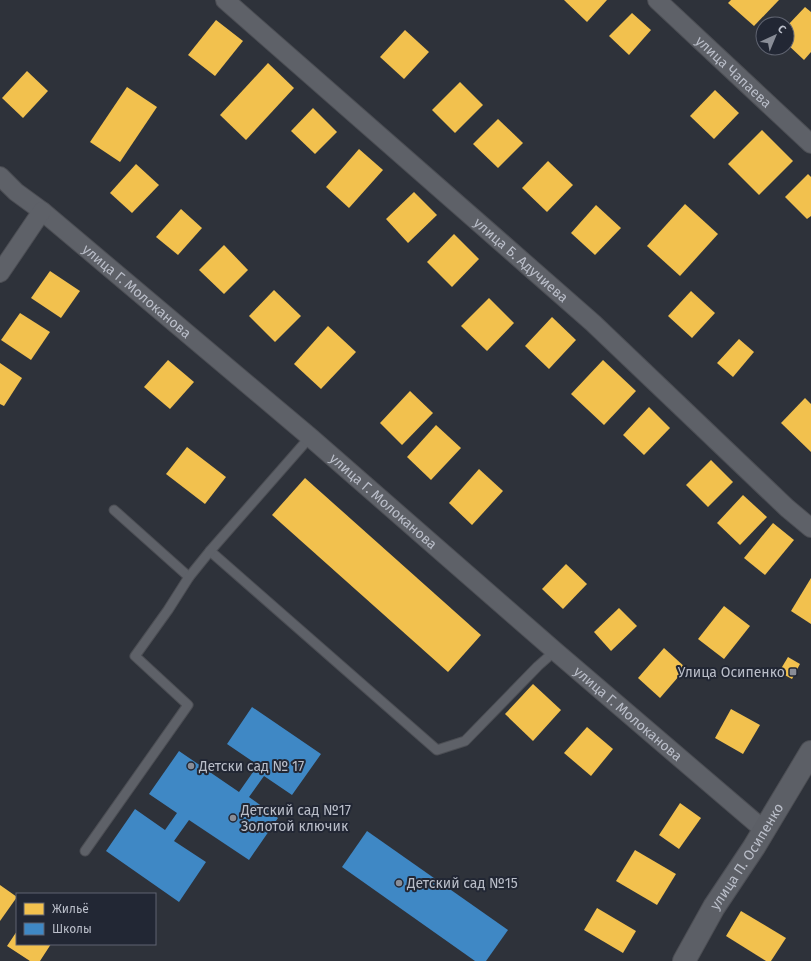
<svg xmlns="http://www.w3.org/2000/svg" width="811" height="961" font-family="'Fira Sans',sans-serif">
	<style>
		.homes { fill: #f2c14e }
		.schools { fill: #3f88c5 }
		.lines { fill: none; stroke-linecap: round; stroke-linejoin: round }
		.service-casing { stroke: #4c4e54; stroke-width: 11 }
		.minor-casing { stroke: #4c4e54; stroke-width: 20 }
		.secondary-casing { stroke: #4c4e54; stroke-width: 24 }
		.service { stroke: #5e6168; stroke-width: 9 }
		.minor { stroke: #5e6168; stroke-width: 18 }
		.secondary { stroke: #5c5f66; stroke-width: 22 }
		.poi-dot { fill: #898d97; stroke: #222734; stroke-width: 1.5 }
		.labels { text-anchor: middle; stroke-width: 4; stroke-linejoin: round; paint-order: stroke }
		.street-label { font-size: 14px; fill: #babec9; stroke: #222734 }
		.poi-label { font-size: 14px; fill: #babec9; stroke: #222734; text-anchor: start }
	</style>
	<rect width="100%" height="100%" fill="#2e323a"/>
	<g class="homes">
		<path d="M564,0H607L587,22Z"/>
		<path d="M731,0H779L754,26L728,3Z"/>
		<path d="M805,7L811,12V52L804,60L787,44V26Z"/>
		<path d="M632,13L651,30L629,55L609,36Z"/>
		<path d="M216,20L243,41L215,76L188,55Z"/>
		<path d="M405,30L429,52L404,79L380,57Z"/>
		<path d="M268,63L294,88L246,140L220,115Z"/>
		<path d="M27,71L48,91L23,118L2,98Z"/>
		<path d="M460,82L483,105L455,133L432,110Z"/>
		<path d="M127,87L157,107L120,162L90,142Z"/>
		<path d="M715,90L739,113L714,139L690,116Z"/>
		<path d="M313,108L337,132L315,154L291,131Z"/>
		<path d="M498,119L523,143L498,168L473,144Z"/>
		<path d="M762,130L793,161L759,195L728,164Z"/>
		<path d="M359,149L383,170L349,208L326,187Z"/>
		<path d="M548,161L573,185L547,212L522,188Z"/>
		<path d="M136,164L159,185L132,213L110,193Z"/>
		<path d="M808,174L811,177V216L807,219L785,197Z"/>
		<path d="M414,192L437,215L408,243L386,219Z"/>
		<path d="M685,204L718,234L680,276L647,246Z"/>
		<path d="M596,205L621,228L595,255L571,233Z"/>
		<path d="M181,209L202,228L178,255L156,237Z"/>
		<path d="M454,234L479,259L452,287L427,262Z"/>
		<path d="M224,245L248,270L224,294L199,270Z"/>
		<path d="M50,271L80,291L61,318L31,298Z"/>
		<path d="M274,290L301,316L275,342L249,316Z"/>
		<path d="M691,291L715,313L692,338L668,316Z"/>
		<path d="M489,298L514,323L487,351L461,326Z"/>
		<path d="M20,313L50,332L31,360L1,340Z"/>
		<path d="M552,317L576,340L549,369L525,346Z"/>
		<path d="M328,326L356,352L321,389L294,364Z"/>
		<path d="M739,339L754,352L733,377L717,363Z"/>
		<path d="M168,360L194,382L170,409L144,387Z"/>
		<path d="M603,360L636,391L604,425L571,394Z"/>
		<path d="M0,363L22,378L4,406L0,404Z"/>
		<path d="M410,391L433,413L402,445L380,423Z"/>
		<path d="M805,398L811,404V452L781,423Z"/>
		<path d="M649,407L670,428L644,455L623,435Z"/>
		<path d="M436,425L461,448L431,480L407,457Z"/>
		<path d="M187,447L226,477L205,504L166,474Z"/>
		<path d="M711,460L733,482L708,507L686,485Z"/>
		<path d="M479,469L503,491L472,525L449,503Z"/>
		<path d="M305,478L481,635L448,672L272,515Z"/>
		<path d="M743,495L767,517L740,545L717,523Z"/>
		<path d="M773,523L794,540L765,575L744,558Z"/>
		<path d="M566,564L587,584L563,609L542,589Z"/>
		<path d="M811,578V624L791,611Z"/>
		<path d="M724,606L750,626L724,659L698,639Z"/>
		<path d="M619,608L637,626L611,651L594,632Z"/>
		<path d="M664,648L686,668L660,698L638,678Z"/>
		<path d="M788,657L800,664L792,679L779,672Z"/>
		<path d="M533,684L561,710L533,741L505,714Z"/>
		<path d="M731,709L760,725L743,754L715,738Z"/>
		<path d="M587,727L613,749L591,776L564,753Z"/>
		<path d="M680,803L701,818L679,849L659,835Z"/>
		<path d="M635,850L676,874L657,905L616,881Z"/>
		<path d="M0,885L17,897L0,921Z"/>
		<path d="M597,908L636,931L623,953L584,930Z"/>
		<path d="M741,911L786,938L771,961H766L726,936Z"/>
		<path d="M17,931V944H51L40,961H30L7,946Z"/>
	</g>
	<g class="schools">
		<path d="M252,707L321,754L292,795L264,776L249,797L278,818L249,860L189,820L174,841L206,862L179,902L106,851L135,809L165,830L177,813L149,794L179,751L239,792L258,765L227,744Z"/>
		<path d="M367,831L508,930L486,961H475L342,867Z"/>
	</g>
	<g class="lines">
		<g class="service-casing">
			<g id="service">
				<path d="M114,510L189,577"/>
				<path d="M210,551L437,750L465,741L538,666L555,651"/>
				<path d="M85,851L188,705L135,656L168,610L189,577L210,551L310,437"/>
			</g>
		</g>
		<g class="minor-casing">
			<g id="minor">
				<path id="s1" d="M225,0L593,323L787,508L811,528"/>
				<path id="s2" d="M657,0L811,144"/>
				<path id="s3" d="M0,176L16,192L42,211L310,437L555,651L764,830"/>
				<path d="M0,273L42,211"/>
			</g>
		</g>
		<g class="secondary-casing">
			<g id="secondary">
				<path id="s4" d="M684,961L714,907L754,847L811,752"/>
			</g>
		</g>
		<use href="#service" class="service"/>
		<use href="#minor" class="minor"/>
		<use href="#secondary" class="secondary"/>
	</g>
	<g class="poi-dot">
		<rect x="789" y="668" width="8" height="8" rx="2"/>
		<circle cx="191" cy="766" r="4"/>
		<circle cx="233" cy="818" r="4"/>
		<circle cx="399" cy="883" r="4"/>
	</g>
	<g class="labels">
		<g class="street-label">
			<text dy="5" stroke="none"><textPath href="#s2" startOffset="105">улица Чапаева</textPath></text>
			<text dy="5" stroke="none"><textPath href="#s1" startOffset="394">улица Б. Адучиева</textPath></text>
			<text dy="5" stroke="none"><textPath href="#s3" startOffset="179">улица Г. Молоканова</textPath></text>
			<text dy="5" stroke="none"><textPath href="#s3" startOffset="503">улица Г. Молоканова</textPath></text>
			<text dy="5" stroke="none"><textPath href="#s3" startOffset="827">улица Г. Молоканова</textPath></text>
			<text dy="5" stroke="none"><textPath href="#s4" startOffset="122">улица П. Осипенко</textPath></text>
		</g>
		<g class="poi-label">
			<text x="785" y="677" text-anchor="end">Улица Осипенко</text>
			<text x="199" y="771">Детски сад № 17</text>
			<text x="241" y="815">Детский сад №17<tspan x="241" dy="16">Золотой ключик</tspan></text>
			<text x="407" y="888">Детский сад №15</text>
		</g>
	</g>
	<rect x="16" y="893" width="140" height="52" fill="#222734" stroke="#5f6370"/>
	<rect x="24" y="903" width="20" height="12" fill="#f2c14e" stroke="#5f6370"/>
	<text x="52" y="913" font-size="12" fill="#babec9">Жильё</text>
	<rect x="24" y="923" width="20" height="12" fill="#3f88c5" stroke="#5f6370"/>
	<text x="52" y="933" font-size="12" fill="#babec9">Школы</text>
	<g transform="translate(775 36) rotate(44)"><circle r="19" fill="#222734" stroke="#5f6370"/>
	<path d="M0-3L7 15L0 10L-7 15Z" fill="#898d97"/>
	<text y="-6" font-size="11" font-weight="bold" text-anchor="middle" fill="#babec9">С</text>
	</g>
</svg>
